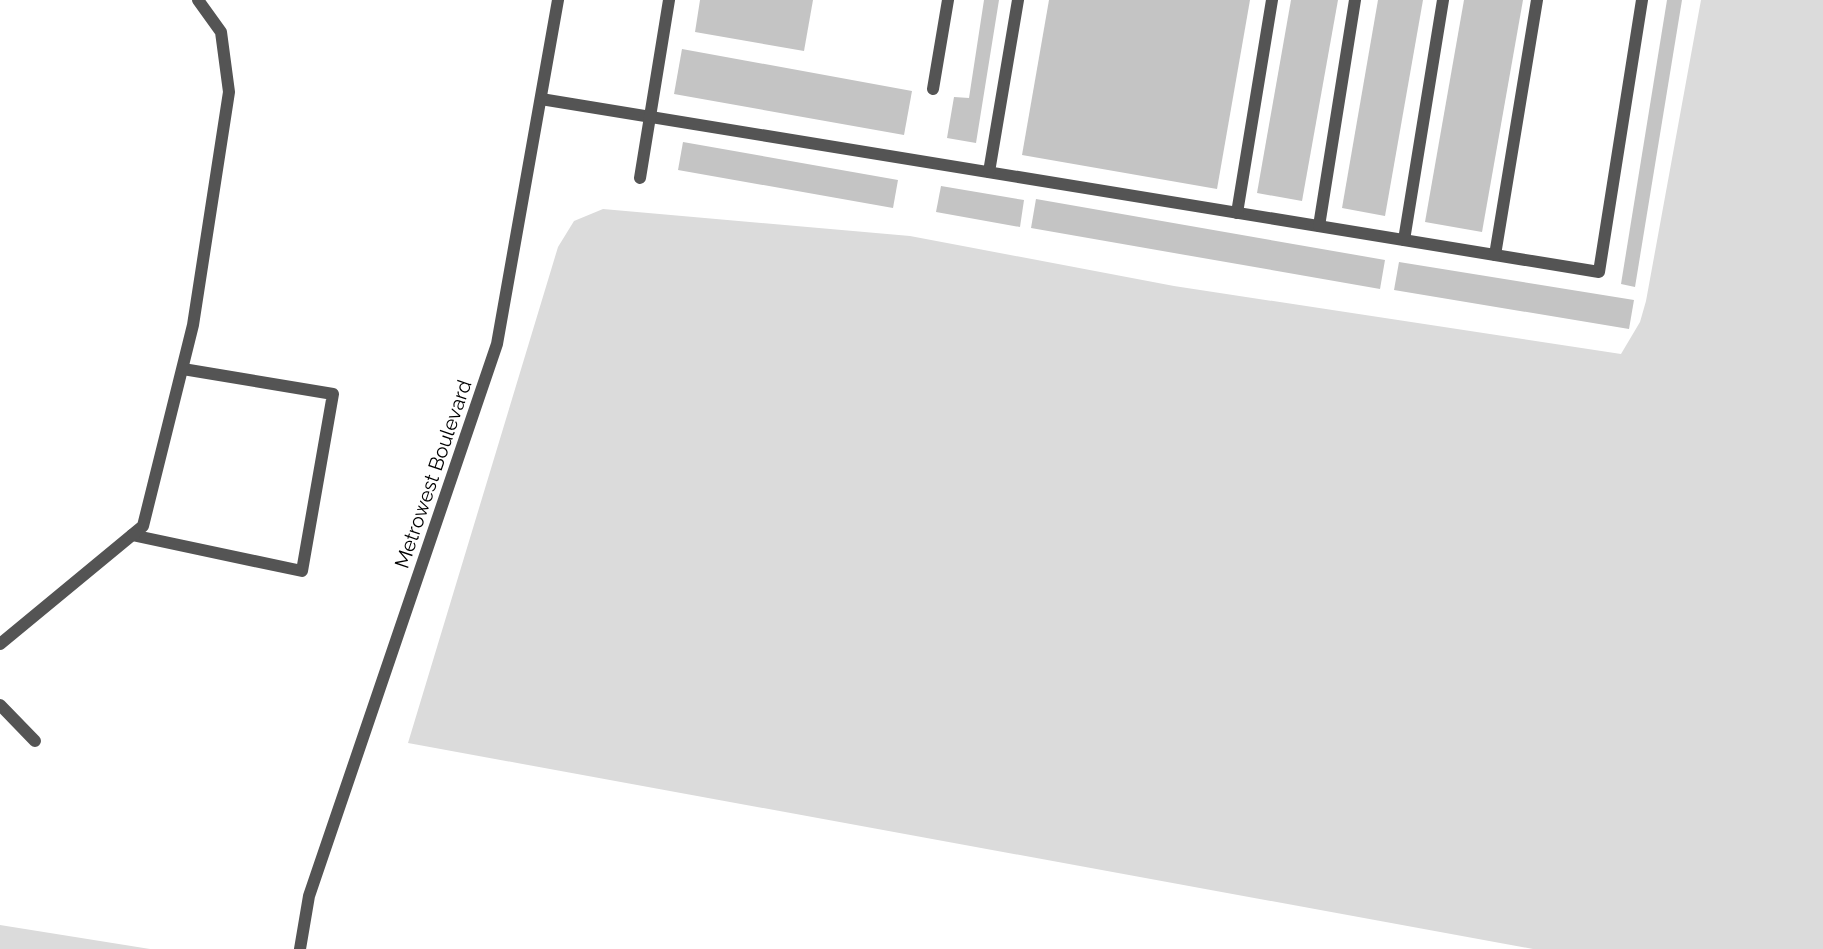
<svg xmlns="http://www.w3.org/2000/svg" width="1823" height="949" font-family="Raleway,sans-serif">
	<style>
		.green { fill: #dbdbdb }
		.building { fill: #c4c4c4 }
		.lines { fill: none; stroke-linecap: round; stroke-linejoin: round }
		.service { stroke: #545454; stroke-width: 12 }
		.tertiary { stroke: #545454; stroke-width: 12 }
		.labels { text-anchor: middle; stroke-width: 5; stroke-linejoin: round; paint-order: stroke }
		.street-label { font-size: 20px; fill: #000; stroke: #fff }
	</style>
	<rect width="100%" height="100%" fill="#fff"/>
	<g class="green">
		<path d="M1701,0H1823V949H1533L408,743L558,247L574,221L603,209L910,236L1174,286L1621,354L1640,322L1646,301Z"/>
		<path d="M0,925L150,949H0Z"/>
	</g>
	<g class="building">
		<path d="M700,0H813L804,51L695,32Z"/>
		<path d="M984,0H999L976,143L947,138L954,97L969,98Z"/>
		<path d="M1049,0H1250L1217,189L1022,155Z"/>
		<path d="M1291,0H1338L1302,201L1257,193Z"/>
		<path d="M1378,0H1423L1385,216L1342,208Z"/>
		<path d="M1464,0H1523L1482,232L1425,222Z"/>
		<path d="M1667,0H1682L1635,287L1621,284Z"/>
		<path d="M682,49L912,91L904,135L674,94Z"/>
		<path d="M683,142L898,180L893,208L678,170Z"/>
		<path d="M941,186L1024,200L1020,227L936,212Z"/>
		<path d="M1036,199L1385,260L1380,289L1031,228Z"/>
		<path d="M1399,262L1634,300L1629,329L1394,290Z"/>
	</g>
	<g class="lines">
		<g class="service">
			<path d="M933,89L948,0"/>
			<path d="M541,99L1599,272L1642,0"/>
			<path d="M989,172L1018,0"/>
			<path d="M640,178L669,0"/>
			<path d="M1237,213L1272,0"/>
			<path d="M1319,226L1355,0"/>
			<path d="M1404,240L1443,0"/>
			<path d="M1495,255L1537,0"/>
			<path d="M132,535L302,571L333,394L183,369"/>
			<path d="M0,644L143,526L193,325L229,92L221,32L198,0"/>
			<path d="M0,705L35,741"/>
		</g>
		<path class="tertiary" d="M300,949L309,896L497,344L558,0"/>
	</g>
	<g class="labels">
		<g class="street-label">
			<text transform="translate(433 474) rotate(-71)" y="7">Metrowest Boulevard</text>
		</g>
	</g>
</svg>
